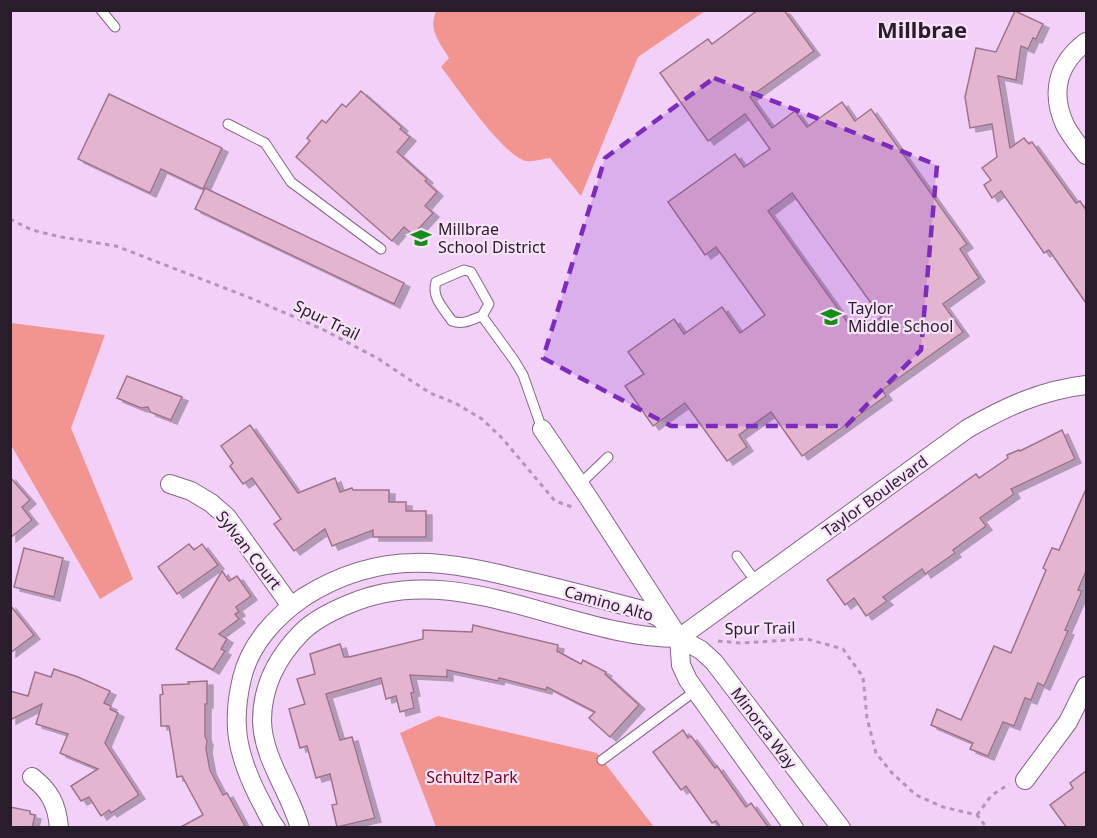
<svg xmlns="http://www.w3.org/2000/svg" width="1097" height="838" font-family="'Noto Sans',sans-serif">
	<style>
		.green { fill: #f29590 }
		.building { fill: #e3b5d0; stroke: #9d738c; stroke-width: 1.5; fill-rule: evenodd; filter: url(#shadow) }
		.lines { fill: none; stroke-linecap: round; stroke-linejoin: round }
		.lane-casing { stroke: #856689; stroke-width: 11 }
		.street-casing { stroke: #856689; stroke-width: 20 }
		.path { stroke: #b296b5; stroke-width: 3; stroke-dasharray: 4.5 4.5; stroke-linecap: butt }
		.lane { stroke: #fff; stroke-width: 9 }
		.street { stroke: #fff; stroke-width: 18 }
		.marked { fill: #7b2cbf; fill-opacity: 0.2; stroke: #7b2cbf; stroke-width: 4.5; stroke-dasharray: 12 8; stroke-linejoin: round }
		.labels { text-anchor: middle; stroke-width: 4.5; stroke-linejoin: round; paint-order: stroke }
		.poi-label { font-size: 16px; fill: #291c2b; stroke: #f8e3fa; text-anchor: start }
		.street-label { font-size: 16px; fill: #291c2b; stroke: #f8e3fa }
		.park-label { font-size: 16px; fill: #7b0417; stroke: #f8e3fa }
		.district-label { font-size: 22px; font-weight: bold; fill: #291c2b; stroke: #f8e3fa }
	</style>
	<defs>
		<filter id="shadow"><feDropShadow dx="6" dy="4" stdDeviation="0" flood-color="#0004"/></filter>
	</defs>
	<rect width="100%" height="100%" fill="#f3d0f7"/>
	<g class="green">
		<path d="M437,10H705V11L638,57L581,196L550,158C542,159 534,162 526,161C503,156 457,87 441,67L449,58C439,42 427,28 437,10Z"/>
		<path d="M11,323L105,335L71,428L133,579L100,599L11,445Z"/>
		<path d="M438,716L597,753L654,827H436L400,733Z"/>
	</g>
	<g class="building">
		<path d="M758,10H784L814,51L750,97L772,128L795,111L807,127L842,102L855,121L871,109L967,244L960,249L979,278L943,304L963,332L882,390L886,396L802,456L771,412L739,435L747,447L727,461L685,403L653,426L625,386L644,374L628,352L674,319L684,334L722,307L740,333L765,315L716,247L705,255L668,202L735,154L744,167L770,149L745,114L708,141L660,73L708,39L712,44ZM792,193L881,317L856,334L768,211Z"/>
		<path d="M1015,11L1043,24L1036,39L1033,38L1028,49L1021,46L1016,80L998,76L1010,148L1024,138L1029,144L1032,142L1076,203L1080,201L1086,210V303L1049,250L1044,253L1001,191L992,198L984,185L991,180L982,168L997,157L992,124L970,128L965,97L976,48L996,52Z"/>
		<path d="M361,91L402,127L400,129L410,137L397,152L427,179L425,181L437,192L425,206L433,213L413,235L404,227L392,241L296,157L310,141L307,138L322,120L326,123L342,104L346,107Z"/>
		<path d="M109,94L222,148L203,189L161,169L150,193L78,159Z"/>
		<path d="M205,188L404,283L394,304L195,209Z"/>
		<path d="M127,376L182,397L171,420L150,412L148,407L141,408L117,398Z"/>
		<path d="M250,425L298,493L335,478L340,492L352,488L353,490H389V502H406V511H426V537H373V530L332,546L325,529L294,551L274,524L281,519L252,478L243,484L230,466L233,463L221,446Z"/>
		<path d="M1062,430L1075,459L1011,489L1014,494L980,518L986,526L953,550L955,553L925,574L922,569L883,597L887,601L866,616L854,598L845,605L827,580L976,474L979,478L1008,458L1007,455L1019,450L1020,451Z"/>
		<path d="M10,477L30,500L22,507L32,520L10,538Z"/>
		<path d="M1086,489V571L1078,590L1082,591L1065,630L1068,631L1044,686L1038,683L1031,700L1025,698L1014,726L1003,722L988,756L970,749L973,743L931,725L937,709L961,720L994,646L1011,653L1046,570L1043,568L1052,548L1059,550Z"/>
		<path d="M189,544L194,550L202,544L218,565L177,594L158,567Z"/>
		<path d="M24,548L63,558L54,597L14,587Z"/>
		<path d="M222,571L229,581L237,576L251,596L236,607L239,612L235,614L239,619L219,634L227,639L221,649L225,651L213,670L176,649Z"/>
		<path d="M10,605L34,635L10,653Z"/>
		<path d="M473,625L558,645L557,651L581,664L583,660L606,672L605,674L639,705L610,737L589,718L595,712L547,687L546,690L499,678L498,681L447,670V677L410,675L414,692L411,693L414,708L400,712L396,696L386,699L381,678L326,694L340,740L352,737L375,818L337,827L332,805L337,804L330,774L316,778L307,746L300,748L289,709L305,704L297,679L315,674L310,654L340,644L344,657H349L423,639V630L472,632Z"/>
		<path d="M54,669L78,677L110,691L104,703L111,706L110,709L118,713L105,743L139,795L111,813L109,810L101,816L89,797L81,801L71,786L98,769L60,753L68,734L36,724L42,704L10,720V691L28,696L35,672L51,677Z"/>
		<path d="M207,681V704H205V736L207,741L206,749L210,770L223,795L227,793L246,828H179L203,815L182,776L177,777L169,726H161L160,695L163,694L162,685L189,684L188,682Z"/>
		<path d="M683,730L688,738L691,736L715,768L717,766L746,807L751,803L769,828H721L716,821L712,823L686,786L681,790L653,752Z"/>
		<path d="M1086,771V828H1067L1050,805L1073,788L1070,783Z"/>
		<path d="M10,807L30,811V814L35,815L32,828H10Z"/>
	</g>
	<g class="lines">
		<g class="lane-casing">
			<g id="lane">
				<path d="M101,10L115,27"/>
				<path d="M228,124L265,143L291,182L381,249"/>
				<path d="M464,270L471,272L489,304L482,316C471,320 463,325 452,321C444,309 431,297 436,282Z"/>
				<path d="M482,316L514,360L523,375L542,429"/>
				<path d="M580,484L608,457"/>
				<path d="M737,556L756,582"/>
				<path d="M602,760L695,691"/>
			</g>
		</g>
		<g class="street-casing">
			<g id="street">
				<path d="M1086,42C1058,63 1050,92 1065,125C1070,135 1079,146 1086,155"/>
				<path d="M542,429L590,500L679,638L681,665L688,680L794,828"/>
				<path d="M170,484L191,491L211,503L227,517L291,606"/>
				<path d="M679,638L967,429C1005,407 1042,390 1086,385"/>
				<path d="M32,777C50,791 57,804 59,828"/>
				<path d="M1025,780L1068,722L1086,686"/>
				<path d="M276,828C268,818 264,806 258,796C237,753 231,724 242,678C250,644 276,616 304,597C383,547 448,561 532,582C570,591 608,601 646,611L660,618L679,638L701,650L714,662L841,828"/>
				<path d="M300,828C290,792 263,759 262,721C262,686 278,656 302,632C315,619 332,611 349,604C457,557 569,638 679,638"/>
			</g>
		</g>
		<g class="path">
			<path d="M10,219L32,230L61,237L116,246L253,299L324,330L377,358L430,393L455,403L482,419L502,438L555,501L572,507"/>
			<path d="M718,641L740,643L807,639L843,649L863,677L867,718L876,753L892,773L916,795L943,807L977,815L987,828"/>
			<path d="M977,815L991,796L1009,784"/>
		</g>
		<use href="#lane" class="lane"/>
		<use href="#street" class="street"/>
	</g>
	<path class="marked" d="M714,78L937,165L921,350L846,426H671L543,358L605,158Z"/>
	<defs>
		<g id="school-bare" transform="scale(1.62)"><path d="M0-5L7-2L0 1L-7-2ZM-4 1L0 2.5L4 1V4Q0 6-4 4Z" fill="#158e18" stroke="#f8e3fa" stroke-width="2.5" paint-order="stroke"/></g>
	</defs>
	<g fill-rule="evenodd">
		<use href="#school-bare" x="421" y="238"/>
		<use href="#school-bare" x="831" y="317"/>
	</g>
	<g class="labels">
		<g class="poi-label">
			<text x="438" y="235">Millbrae<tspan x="438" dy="18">School District</tspan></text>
			<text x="848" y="314">Taylor<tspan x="848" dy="18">Middle School</tspan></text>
		</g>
		<g class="street-label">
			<text transform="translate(327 320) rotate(26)" y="6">Spur Trail</text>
			<text transform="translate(875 496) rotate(-36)" y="6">Taylor Boulevard</text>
			<text transform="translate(249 550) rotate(52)" y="6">Sylvan Court</text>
			<text transform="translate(609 603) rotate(16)" y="6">Camino Alto</text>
			<text transform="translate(760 628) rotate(-1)" y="6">Spur Trail</text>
			<text transform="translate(764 728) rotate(53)" y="6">Minorca Way</text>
		</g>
		<g class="park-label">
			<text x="472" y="783">Schultz Park</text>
		</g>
		<g class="district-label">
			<text x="922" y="38">Millbrae</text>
		</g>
	</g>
	<rect width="1097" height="838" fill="none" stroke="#291c2b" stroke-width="24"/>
</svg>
